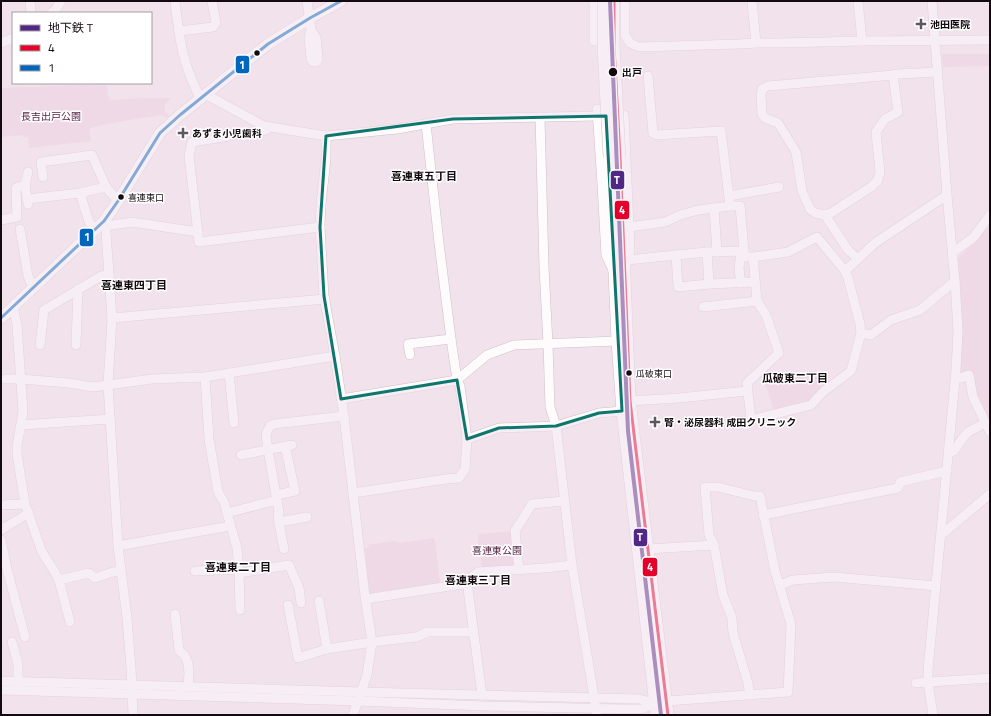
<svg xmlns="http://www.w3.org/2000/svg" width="991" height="716" font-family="'Titillium Web','Noto Sans JP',sans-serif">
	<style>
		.green { fill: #eacedf }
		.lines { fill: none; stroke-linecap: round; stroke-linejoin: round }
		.minor-casing { stroke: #cdc0c8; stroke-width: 10 }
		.major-casing { stroke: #cdc0c8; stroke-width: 12 }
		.minor { stroke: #fdfbfc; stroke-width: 9 }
		.major { stroke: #fdfbfc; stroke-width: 11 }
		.major-bridge-casing { stroke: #cdc0c8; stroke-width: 12; stroke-linecap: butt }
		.major-bridge { stroke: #fdfbfc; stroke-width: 11 }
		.bus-1-casing { stroke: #fff; stroke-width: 6 }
		.bus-2-casing { stroke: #fff; stroke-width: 6 }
		.bus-1 { stroke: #e4002b; stroke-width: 3 }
		.bus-2 { stroke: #0065bd; stroke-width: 3 }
		.metro-1-casing { stroke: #fff; stroke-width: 7 }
		.metro-1 { stroke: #522886; stroke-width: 4 }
		.marked { fill: none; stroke: #0f766e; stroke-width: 3; stroke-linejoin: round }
		.poi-dot { fill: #61565d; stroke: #fff; stroke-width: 1.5 }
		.bus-dot { fill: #130a10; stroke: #fff; stroke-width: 1.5 }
		.labels { text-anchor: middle; stroke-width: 3; stroke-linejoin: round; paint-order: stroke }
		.bus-label { font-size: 9px; fill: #130a10; stroke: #fff; text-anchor: start }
		.poi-label { font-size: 10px; font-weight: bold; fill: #130a10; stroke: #fff; text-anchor: start }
		.stop-label { font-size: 10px; font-weight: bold; fill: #130a10; stroke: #fff; text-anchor: start }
		.park-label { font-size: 10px; fill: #511c41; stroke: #fff }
		.neighbourhood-label { font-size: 11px; font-weight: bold; fill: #130a10; stroke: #fff }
		.line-badge { stroke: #fff; stroke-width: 1.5 }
		.badge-label { font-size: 11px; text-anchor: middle; font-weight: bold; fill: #fff }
	</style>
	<rect width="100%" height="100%" fill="#f2e2ec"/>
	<g class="green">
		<path d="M942,54H990V66L943,67Z"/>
		<path d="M83,85L107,86L108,96L110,100L143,98H171L170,100L167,102L165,104V112L169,116L167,118L162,115L129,120L93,127L89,129L91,141L29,148L28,137H23L21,135L1,137V88Z"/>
		<path d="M990,224V427L976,397L971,373L959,375L962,346L956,260L974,243Z"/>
		<path d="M815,371L822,389L810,403L774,411L765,383Z"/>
		<path d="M513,531L515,566L482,569L478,536L480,534Z"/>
		<path d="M433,538L435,540L440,584L371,594L368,592L363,549L369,548L368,545L394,541L401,543Z"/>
	</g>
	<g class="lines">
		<g class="minor-casing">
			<g id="minor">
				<path d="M30,1L31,13"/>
				<path d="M175,1C176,13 178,26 180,38C183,59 191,80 200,98"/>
				<path d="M307,1L311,30L316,37L318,58V60L316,62H313L311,59L309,37L311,30"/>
				<path d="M594,1V41L608,40"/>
				<path d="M625,1V35L630,43L639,47L739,44L756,43H780L862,41L990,40"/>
				<path d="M752,1L756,43"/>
				<path d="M858,1L862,41"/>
				<path d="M932,1L947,195L955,281L958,331L956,370L928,670V682L933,715"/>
				<path d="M51,13L56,9L61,1"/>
				<path d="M179,31L213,27L216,23L212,1"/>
				<path d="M1,43L13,38"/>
				<path d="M893,75L898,112L885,119L876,132L880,172L878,180L871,187L831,213L825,215L815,213L810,209L802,191L796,152L778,123L765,118L762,114L761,95L762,89L768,86L893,75L898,74L938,72"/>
				<path d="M648,76L653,133L657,135L721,131L730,206"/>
				<path d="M205,94L264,126L326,136L397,129L453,119L597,116L624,115L630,250L627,263"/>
				<path d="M597,109L602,184L606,255L613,270"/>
				<path d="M540,117L544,267L548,344L550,407L556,426L572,565L597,715"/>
				<path d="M268,127L266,130L192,142L189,156L199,242L320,227"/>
				<path d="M326,136V159L321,204L320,227L324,296L335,356L344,416L365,596L372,642L367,675L353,715"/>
				<path d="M43,177L41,162L92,155L106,187L118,201"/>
				<path d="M80,193L89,222L95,230"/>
				<path d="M729,196L779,187"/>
				<path d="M27,199L80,193L106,187"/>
				<path d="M28,204L25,185L28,172"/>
				<path d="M714,208L717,252"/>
				<path d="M825,215L848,250L858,259"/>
				<path d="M1,220L17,217L16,188L25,185"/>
				<path d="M104,221L106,232L112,318L108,385L118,546L127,618L131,668L133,715"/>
				<path d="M105,226L132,222L198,232"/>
				<path d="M629,227L665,222L680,215L698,210L730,206H740L744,251C737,263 739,270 741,283"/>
				<path d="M20,229L28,276L33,288"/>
				<path d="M707,252L709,284"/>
				<path d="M952,253L973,238L990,215"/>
				<path d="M676,255L678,287L709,284L755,282"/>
				<path d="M740,257H753L788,252L817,237L845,271L848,278L860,324L861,333L851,371L823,392L811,405L751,420L747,383L779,353L766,315L757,301L753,257"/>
				<path d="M627,260L676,255L707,252L744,251"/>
				<path d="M845,271L875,243L947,195"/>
				<path d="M13,307L17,325L23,412L17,446V454L25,504L42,552L53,569L59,580L70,622"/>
				<path d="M703,307L757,301"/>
				<path d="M112,318L325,299"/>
				<path d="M861,333L871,335L891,320L920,310L955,281"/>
				<path d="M40,345L44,310L101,276L109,275"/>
				<path d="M76,345L78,289"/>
				<path d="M410,355L408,344L451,339"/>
				<path d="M229,373L234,423"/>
				<path d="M205,377L209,439L218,492L224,502L237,548L239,569L240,610"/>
				<path d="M956,377L961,378L969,375L973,397L990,432"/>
				<path d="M1,379H21L68,383L93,387L152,379L205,377L335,356"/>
				<path d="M341,399L457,380L487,355L514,345L617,341"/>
				<path d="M630,401L679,398L747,391"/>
				<path d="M21,425L110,419"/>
				<path d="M467,439L499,428L556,426L599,413L622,411"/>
				<path d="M949,452L954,451L962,439L968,432L985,423"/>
				<path d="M241,455L292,445"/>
				<path d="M353,493L446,479L459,478L465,469L467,439L460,386L457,380L451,339L439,243L426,124"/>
				<path d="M276,495L295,491L285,446"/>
				<path d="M1,505L25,504"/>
				<path d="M227,513L277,500"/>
				<path d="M763,515L898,488L900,482L947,471"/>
				<path d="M279,522L307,517"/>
				<path d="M1,530L29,513"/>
				<path d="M941,535L990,494"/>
				<path d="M1,540L7,569L25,637"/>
				<path d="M118,546L230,526"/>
				<path d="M284,549L278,518L279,512L270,461L266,436L267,432L270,426L274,424L344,416"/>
				<path d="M648,549L714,545"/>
				<path d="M519,570L515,531L532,504L564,501"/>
				<path d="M195,571L239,569"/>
				<path d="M239,573L289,565L299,588L301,603"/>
				<path d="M59,580L89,573L95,578L113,572L121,571"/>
				<path d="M467,582L482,695"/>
				<path d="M780,585L793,580L834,577L936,586"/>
				<path d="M366,599L463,584L478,572L545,568L572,565"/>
				<path d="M319,601L327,649"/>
				<path d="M288,605L298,658L327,649L372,642L416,637L428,632H473"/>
				<path d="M175,614L179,650L185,656L188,663L189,673L188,686"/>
				<path d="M12,642L18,664V681"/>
				<path d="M1,681L361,692L639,699L654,703"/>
				<path d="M916,683L990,678"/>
				<path d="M1,690L358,701L484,706L623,709H642L654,703L667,701L788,692L791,624L775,571L760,496H754L718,487H705L709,535L714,545L723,595L732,618L733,633L748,683L750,695"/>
			</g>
		</g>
		<g class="major-casing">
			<g id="major">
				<path d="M609,157L617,341L622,411L656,715"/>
				<path d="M620,157L630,401L668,715"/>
				<path d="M1,318L104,221L118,201L160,133L180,115L268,44L310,18L341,1"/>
			</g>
		</g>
		<use href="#minor" class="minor"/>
		<use href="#major" class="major"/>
		<g class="major-bridge-casing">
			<g id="major-bridge">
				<path d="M603,1V48L609,157"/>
				<path d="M614,1V46L620,157"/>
			</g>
		</g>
		<use href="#major-bridge" class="major-bridge"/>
		<g class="bus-1-casing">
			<path id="bus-1" d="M614,1V46L620,157L630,401L668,715"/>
		</g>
		<g class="bus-2-casing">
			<path id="bus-2" d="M1,318L104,221L118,201L160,133L180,115L268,44L310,18L341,1"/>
		</g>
		<use href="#bus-1" class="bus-1"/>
		<use href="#bus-2" class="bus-2"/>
		<g class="metro-1-casing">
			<path id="metro-1" d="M610,1L628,431L661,715"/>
		</g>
		<use href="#metro-1" class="metro-1"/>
	</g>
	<path d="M0 0H991V716H0ZM606,116L622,411L599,413L556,426L499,428L467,439L457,380L341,399L324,296L320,227L326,136L453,119Z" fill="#f2e2ec" fill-opacity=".55" fill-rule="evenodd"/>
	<path class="marked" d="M606,116L622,411L599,413L556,426L499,428L467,439L457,380L341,399L324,296L320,227L326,136L453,119Z"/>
	<g class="poi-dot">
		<path d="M919 18h4v4h4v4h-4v4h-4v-4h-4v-4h4z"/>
		<path d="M181 127h4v4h4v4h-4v4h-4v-4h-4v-4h4z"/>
		<path d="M653 416h4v4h4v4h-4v4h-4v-4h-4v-4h4z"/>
	</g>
	<g class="bus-dot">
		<circle cx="257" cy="53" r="3.5"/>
		<circle cx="613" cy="72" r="5"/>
		<circle cx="121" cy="197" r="3.5"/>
		<circle cx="629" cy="373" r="3.5"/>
	</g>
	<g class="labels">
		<g class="bus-label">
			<text x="128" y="201">喜連東口</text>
			<text x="636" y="377">瓜破東口</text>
		</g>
		<g class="poi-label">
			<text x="930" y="28">池田医院</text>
			<text x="192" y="137">あずま小児歯科</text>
			<text x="664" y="426">腎・泌尿器科 成田クリニック</text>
		</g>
		<g class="stop-label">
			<text x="622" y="76">出戸</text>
		</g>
		<g class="park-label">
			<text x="51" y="120">長吉出戸公園</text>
			<text x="497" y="554">喜連東公園</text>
		</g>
		<g class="neighbourhood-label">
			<text x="424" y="180">喜連東五丁目</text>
			<text x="134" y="289">喜連東四丁目</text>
			<text x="795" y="382">瓜破東二丁目</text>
			<text x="238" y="571">喜連東二丁目</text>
			<text x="478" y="584">喜連東三丁目</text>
		</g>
	</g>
	<g class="line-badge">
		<rect x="235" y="55" width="15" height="19" rx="4" fill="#0065bd"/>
		<rect x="610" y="170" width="15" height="20" rx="4" fill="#522886"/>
		<rect x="614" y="200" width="16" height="20" rx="4" fill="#e4002b"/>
		<rect x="79" y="228" width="15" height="19" rx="4" fill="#0065bd"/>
		<rect x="633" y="528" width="15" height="19" rx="4" fill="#522886"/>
		<rect x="642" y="557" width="16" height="20" rx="4" fill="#e4002b"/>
	</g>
	<g class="badge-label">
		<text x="242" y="69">1</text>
		<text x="617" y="184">T</text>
		<text x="622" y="214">4</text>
		<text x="87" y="241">1</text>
		<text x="640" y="541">T</text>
		<text x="650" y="571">4</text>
	</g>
	<rect width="991" height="716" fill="none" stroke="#130a10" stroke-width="4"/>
	<rect x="12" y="12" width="140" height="72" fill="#ffffff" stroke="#a19d9f"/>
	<rect x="20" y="25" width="20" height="6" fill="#522886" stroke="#a19d9f"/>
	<text x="48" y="32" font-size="12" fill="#130a10">地下鉄 T</text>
	<rect x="20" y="45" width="20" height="6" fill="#e4002b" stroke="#a19d9f"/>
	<text x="48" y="52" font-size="12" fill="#130a10">4</text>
	<rect x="20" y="65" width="20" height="6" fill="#0065bd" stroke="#a19d9f"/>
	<text x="48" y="72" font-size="12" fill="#130a10">1</text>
</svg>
